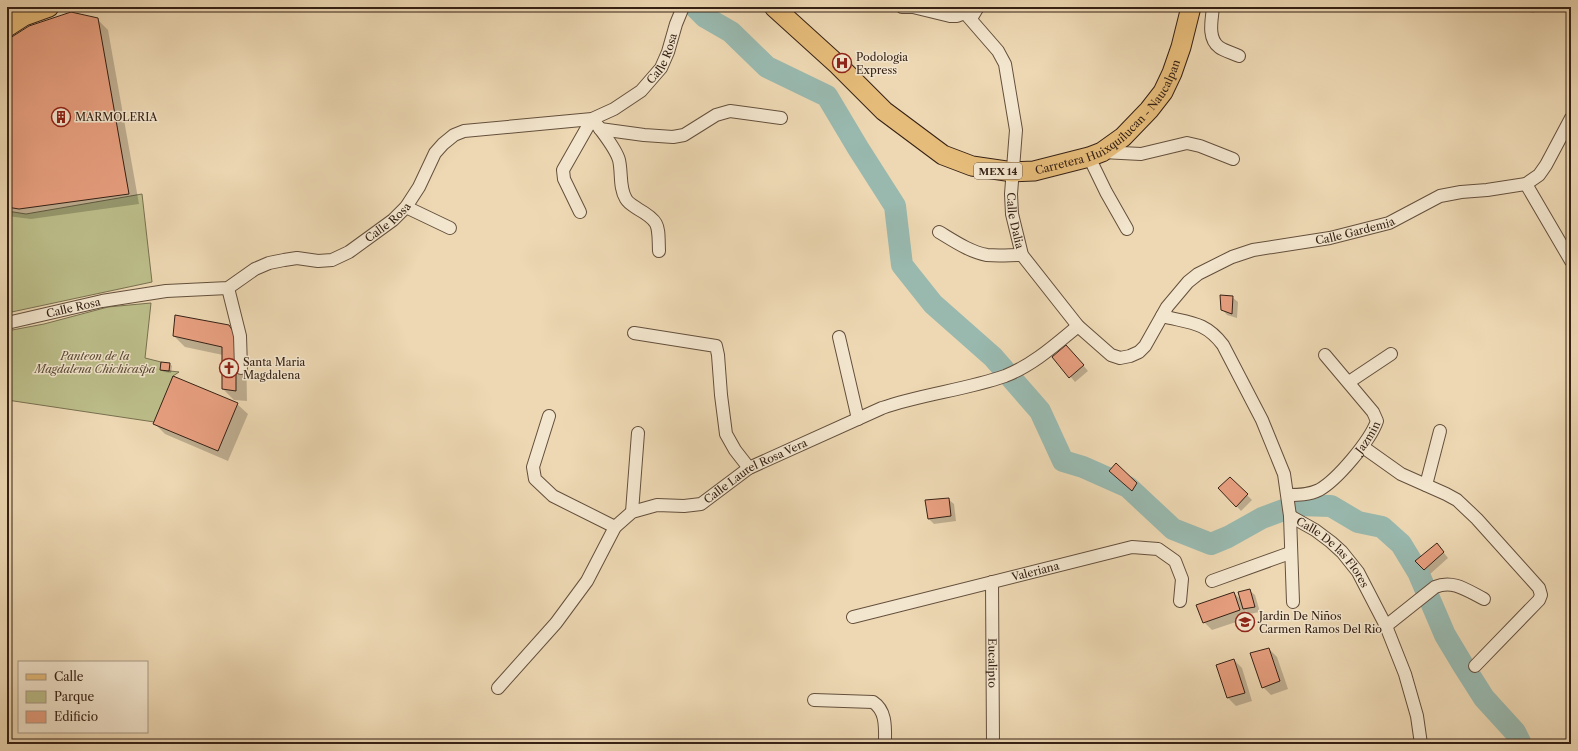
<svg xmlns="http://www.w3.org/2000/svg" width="1578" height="751" font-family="'Libre Caslon Text',serif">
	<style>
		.green { fill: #bcbe8a; stroke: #797050 }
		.shadow { fill: #0003 }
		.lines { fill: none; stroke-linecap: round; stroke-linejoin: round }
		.river { stroke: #99b9af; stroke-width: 22 }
		.building { fill: #e79f7f; stroke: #362115 }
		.minor-casing { stroke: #644f3c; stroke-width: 14 }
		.primary-casing { stroke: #362115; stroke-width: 21 }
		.minor { stroke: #f3e6ce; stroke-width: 12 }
		.primary { stroke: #e6bc7a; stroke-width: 19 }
		.labels { text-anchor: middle; stroke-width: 3; stroke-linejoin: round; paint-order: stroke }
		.shield { fill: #f3e6ce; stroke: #6f5c4c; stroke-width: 1 }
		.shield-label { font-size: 10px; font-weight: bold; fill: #362115 }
		.street-label { font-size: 11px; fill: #362115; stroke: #f3e6ce }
		.poi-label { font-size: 11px; fill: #362115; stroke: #f3e6ce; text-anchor: start }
		.park-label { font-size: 11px; font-style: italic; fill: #584832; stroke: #f3e6ce }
	</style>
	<rect width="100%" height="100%" fill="#edd8b3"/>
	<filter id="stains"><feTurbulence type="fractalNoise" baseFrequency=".005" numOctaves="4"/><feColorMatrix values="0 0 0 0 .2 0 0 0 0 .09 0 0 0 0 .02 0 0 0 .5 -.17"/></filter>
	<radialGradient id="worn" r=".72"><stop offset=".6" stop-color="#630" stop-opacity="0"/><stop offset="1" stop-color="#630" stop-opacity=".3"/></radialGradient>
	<g class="green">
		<path d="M142,194L152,282L7,313V211L26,214Z"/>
		<path d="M151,303L145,358L161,362V370L179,372L173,376L161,423L7,400V331L44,324L108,307Z"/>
	</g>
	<g class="shadow">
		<path d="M1515,7H1536L1534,13L1517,9Z"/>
		<path d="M97,19L108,30L139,204L31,219L7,216V41Z"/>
		<path d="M1232,297L1238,302L1237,318L1227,315L1222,309Z"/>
		<path d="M229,326L240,337L246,347L247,401L234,400L223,389V355L185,347L174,336Z"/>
		<path d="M1071,351L1088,371L1075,382L1054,357Z"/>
		<path d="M170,364L172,366L171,373L164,372L161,370Z"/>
		<path d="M237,404L248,414L228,461L165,434L155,424Z"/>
		<path d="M1116,464L1141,489L1138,495L1116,476Z"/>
		<path d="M1230,478L1252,500L1241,511L1220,488Z"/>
		<path d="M948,499L954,504L956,521L934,524L929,519L926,501Z"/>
		<path d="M1437,544L1448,558L1429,575L1424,569Z"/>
		<path d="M1249,590L1255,595L1260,612L1249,614L1245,610L1248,618L1212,630L1204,622L1234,593L1242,601Z"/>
		<path d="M1269,649L1277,657L1288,689L1271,695L1263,687Z"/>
		<path d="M1234,660L1242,668L1252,701L1236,706L1228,698Z"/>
	</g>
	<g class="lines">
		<path class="river" d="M695,7L705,17L731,32L767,67L827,96L858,148L895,206L902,265L933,304L993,357L1040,411L1063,461L1083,467L1128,487L1173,529L1211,544L1228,537L1262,518L1297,505L1331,506L1358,522L1382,527L1401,544L1418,572L1445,635L1463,665L1484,698L1515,732L1521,744"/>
	</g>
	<g class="building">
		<path d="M71,12L98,18L129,194L19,209L7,207V40L29,26Z"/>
		<path d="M1220,295L1233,296L1232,314L1221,310Z"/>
		<path d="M175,315L229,325L236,336V391L222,389V347L173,336Z"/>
		<path d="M1066,345L1084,365L1069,378L1052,357Z"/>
		<path d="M161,362L170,363L169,371L160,370Z"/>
		<path d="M173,376L238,403L218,451L153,424Z"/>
		<path d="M1116,463L1137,483L1132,491L1109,471Z"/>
		<path d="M1230,477L1248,494L1236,507L1218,488Z"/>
		<path d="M949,498L951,516L928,519L925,500Z"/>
		<path d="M1437,543L1444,552L1424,570L1415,561Z"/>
		<path d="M1250,589L1255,607L1243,609L1238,592Z"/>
		<path d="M1234,592L1240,610L1203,623L1196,605Z"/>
		<path d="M1269,648L1280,681L1262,688L1250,653Z"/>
		<path d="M1234,659L1245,693L1227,698L1216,665Z"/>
	</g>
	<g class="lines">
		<g class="minor-casing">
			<g id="minor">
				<path d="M902,7H913L950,16H957L965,13"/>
				<path d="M1213,7C1212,19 1207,38 1219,47C1224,51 1233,53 1239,56"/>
				<path id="s1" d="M965,13L998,51L1005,64L1016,130L1011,194L1012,214L1022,255L1078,326L1111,355L1120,358L1130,356L1139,352L1145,346L1167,307L1188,282L1198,274L1232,257L1253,250L1330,238L1389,223L1440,196L1461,192L1487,190L1526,184L1539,175L1546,165L1571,118"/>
				<path d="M965,13L972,17L978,7"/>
				<path d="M598,126C605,136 616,149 619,160C622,172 619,188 626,199C629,204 634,206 638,209C661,222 658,226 659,251"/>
				<path d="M600,129L644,135L673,137L684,135L716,115L730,111L781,118"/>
				<path d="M1102,152L1141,154L1187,143L1200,146L1233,159"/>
				<path d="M1089,157L1106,192L1127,229"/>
				<path d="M1526,184L1571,261"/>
				<path d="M406,207L450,228"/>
				<path d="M580,212L564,179L563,170L592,119"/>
				<path d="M939,232C954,241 970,252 987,255C999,256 1010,255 1022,255"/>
				<path d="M228,288L240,336L241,368"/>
				<path d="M1162,316C1189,323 1205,321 1223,345L1262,420L1284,474L1290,516L1293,602"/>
				<path id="s2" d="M7,323L102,301L166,291L228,288L255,269L269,263L284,260L297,258L318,261L332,260L349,252L393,220L406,207L419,187L435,153L443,144L454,135L464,131L592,119L614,109L641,91L661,68L668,52L676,24L683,7"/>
				<path d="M634,333L716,346L718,355L721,395L726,434L735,450L749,468"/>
				<path d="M839,337L858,419"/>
				<path d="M1349,382L1391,354"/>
				<path d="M549,416L533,467L535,479L553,496L615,527"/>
				<path d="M1363,447L1401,474L1446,494L1457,500L1477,519L1539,588L1541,595L1539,600L1475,666"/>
				<path d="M1426,485L1440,431"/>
				<path id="s3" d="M1288,495C1298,495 1309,495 1319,490C1337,480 1370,441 1377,421L1373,412L1325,355"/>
				<path d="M632,512L638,433"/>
				<path id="s4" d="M1290,516L1315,530L1331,542L1342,552L1358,572L1386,626L1405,674L1417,716L1421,744"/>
				<path d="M1212,581L1290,553"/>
				<path id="s5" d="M992,582L993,744"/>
				<path id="s6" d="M853,617L1132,547L1158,549L1175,561L1182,579L1180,601"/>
				<path d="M1386,626L1435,587C1453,579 1468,591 1484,599"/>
				<path id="s7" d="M498,688L556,623L587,581L615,527L632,512L657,505L684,506L701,504L749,468L882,408C922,394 965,390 1005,376C1033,365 1055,345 1078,326"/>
				<path d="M814,700L873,702C887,711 885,729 885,744"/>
			</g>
		</g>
		<g class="primary-casing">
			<g id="primary">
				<path id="s8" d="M774,7L838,65L884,111L943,155L972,166L1013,172L1034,171L1089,157L1102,152L1123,137L1149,110L1163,92L1172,73L1181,47L1191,7"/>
				<path d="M7,27L24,16L49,7"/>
			</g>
		</g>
		<use href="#minor" class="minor"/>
		<use href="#primary" class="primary"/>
	</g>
	<defs>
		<g id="hospital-ring" transform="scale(1)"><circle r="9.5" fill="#f3e6ce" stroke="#8f2418" stroke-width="1.5"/><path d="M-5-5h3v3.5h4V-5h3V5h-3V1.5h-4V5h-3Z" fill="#8f2418"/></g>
		<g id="building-ring" transform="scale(1)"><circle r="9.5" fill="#f3e6ce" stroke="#8f2418" stroke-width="1.5"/><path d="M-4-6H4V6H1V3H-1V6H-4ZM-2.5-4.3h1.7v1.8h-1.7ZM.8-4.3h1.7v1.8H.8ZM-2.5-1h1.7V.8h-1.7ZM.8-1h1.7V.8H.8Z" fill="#8f2418"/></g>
		<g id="church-ring" transform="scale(1)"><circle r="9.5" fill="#f3e6ce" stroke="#8f2418" stroke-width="1.5"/><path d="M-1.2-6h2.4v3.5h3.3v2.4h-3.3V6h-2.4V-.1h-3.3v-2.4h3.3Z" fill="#8f2418"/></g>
		<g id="school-ring" transform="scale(1)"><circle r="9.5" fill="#f3e6ce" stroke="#8f2418" stroke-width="1.5"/><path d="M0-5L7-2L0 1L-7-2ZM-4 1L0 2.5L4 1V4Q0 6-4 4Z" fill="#8f2418"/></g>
	</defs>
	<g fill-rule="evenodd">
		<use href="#hospital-ring" x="842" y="63"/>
		<use href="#building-ring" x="61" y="117"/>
		<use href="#church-ring" x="229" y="368"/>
		<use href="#school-ring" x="1245" y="622"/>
	</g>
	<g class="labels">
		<rect class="shield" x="974" y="163" width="48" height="16" rx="3"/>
		<g class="shield-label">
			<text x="998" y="175">MEX 14</text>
		</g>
		<g class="street-label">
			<text dy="4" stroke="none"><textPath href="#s2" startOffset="751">Calle Rosa</textPath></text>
			<text dy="4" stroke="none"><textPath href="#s8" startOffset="415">Carretera Huixquilucan - Naucalpan</textPath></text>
			<text dy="4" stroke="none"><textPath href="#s1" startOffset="223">Calle Dalia</textPath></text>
			<text dy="4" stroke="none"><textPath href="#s2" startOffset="404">Calle Rosa</textPath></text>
			<text dy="4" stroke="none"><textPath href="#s1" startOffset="685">Calle Gardemia</textPath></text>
			<text dy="4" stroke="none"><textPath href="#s2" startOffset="68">Calle Rosa</textPath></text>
			<text dy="4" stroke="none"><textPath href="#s3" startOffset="104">Jazmin</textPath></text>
			<text dy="4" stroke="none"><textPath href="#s7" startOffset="357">Calle Laurel Rosa Vera</textPath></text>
			<text dy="4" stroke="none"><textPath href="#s4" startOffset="57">Calle De las Flores</textPath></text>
			<text dy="4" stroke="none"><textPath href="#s6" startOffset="188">Valeriana</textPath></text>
			<text dy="4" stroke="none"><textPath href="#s5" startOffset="81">Eucalipto</textPath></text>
		</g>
		<g class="poi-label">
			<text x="856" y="61">Podologia<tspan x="856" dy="13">Express</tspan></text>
			<text x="75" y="121">MARMOLERIA</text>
			<text x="243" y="366">Santa Maria<tspan x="243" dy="13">Magdalena</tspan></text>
			<text x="1259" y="620">Jardin De Niños<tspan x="1259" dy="13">Carmen Ramos Del Rio</tspan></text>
		</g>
		<g class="park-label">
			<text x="95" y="360">Panteon de la<tspan x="95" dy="13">Magdalena Chichicaspa</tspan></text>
		</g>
	</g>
	<rect width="1578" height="751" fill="none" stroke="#edd8b3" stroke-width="24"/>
	<rect x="8" y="8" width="1562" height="735" fill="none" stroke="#362115" stroke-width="2"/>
	<rect x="12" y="12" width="1554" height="727" fill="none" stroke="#362115"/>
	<rect x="18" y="661" width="130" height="72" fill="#f3e6ce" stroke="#a79784"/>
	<rect x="26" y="674" width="20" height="6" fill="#e6bc7a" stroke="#a79784"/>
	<text x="54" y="681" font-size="12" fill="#362115">Calle</text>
	<rect x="26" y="691" width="20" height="12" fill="#bcbe8a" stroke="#a79784"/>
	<text x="54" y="701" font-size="12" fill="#362115">Parque</text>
	<rect x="26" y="711" width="20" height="12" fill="#e79f7f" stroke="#a79784"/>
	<text x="54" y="721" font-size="12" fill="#362115">Edificio</text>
	<rect width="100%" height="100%" filter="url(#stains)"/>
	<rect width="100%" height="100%" fill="url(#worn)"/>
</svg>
